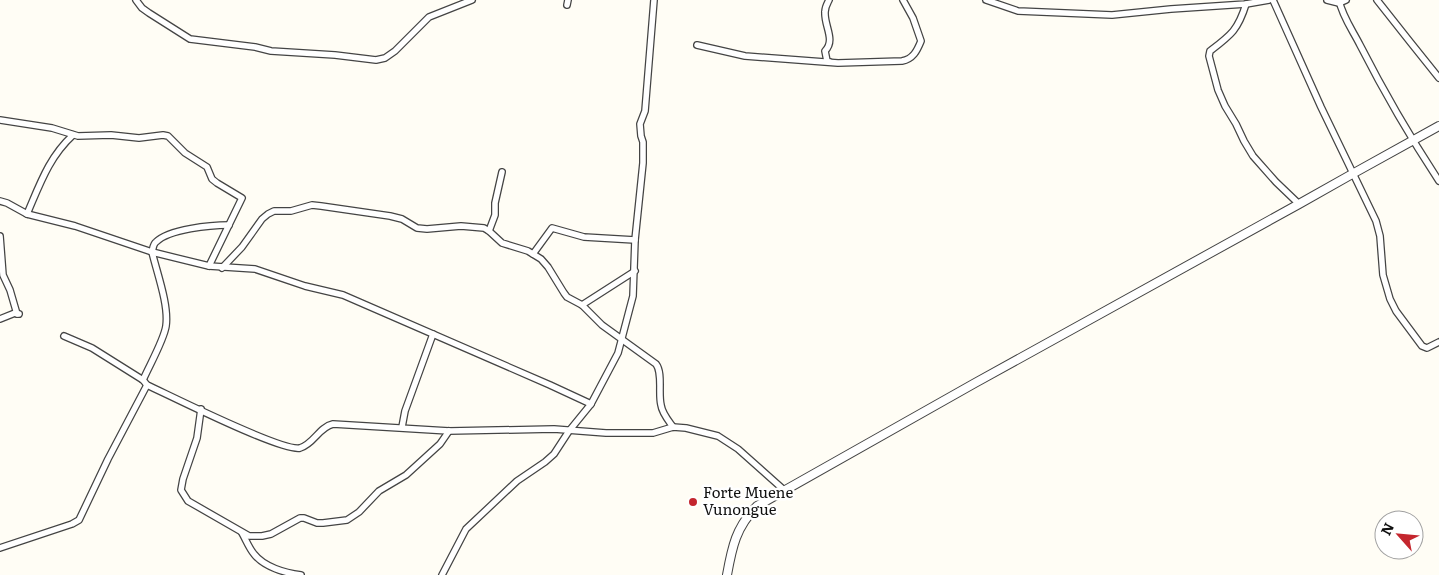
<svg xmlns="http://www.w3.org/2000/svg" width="1439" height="575" font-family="Literata,serif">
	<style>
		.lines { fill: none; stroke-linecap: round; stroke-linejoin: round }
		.minor-casing { stroke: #444; stroke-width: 8 }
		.tertiary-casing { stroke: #444; stroke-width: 10 }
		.minor { stroke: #fff; stroke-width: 5.5 }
		.tertiary { stroke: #fff; stroke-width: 8 }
		.poi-dot { fill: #c4262e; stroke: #fff; stroke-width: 2 }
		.labels { text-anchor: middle; stroke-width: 5; stroke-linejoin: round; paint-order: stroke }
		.poi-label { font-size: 15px; fill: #111; stroke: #fff; text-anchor: start }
	</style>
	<rect width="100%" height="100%" fill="#fffdf5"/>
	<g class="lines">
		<g class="minor-casing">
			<g id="minor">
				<path d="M136,0L142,8L149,13L190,39L255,47L271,51L335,55L376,60L385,58L395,51L429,17L472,0"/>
				<path d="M829,0C827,4 825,7 825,12C824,26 836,40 825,51L827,61L830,62"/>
				<path d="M986,0L1018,11L1112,15L1171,9L1246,4L1269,0"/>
				<path d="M1273,0L1321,107L1376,221L1380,236L1383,275L1390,299L1396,311L1422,346L1427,348L1439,342"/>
				<path d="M1327,0L1339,3L1346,0"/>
				<path d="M1339,0C1342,16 1353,31 1360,45C1384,92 1410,137 1439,181"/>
				<path d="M1377,0L1411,43L1439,78"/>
				<path d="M1246,4C1238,30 1231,35 1210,51L1209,56L1218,90L1225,106L1236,124L1244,141L1253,156L1276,182L1299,204"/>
				<path d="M567,5L568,0"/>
				<path d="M697,45L745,56L838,63L902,61C913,59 917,51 921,41L913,18L903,0"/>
				<path d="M0,120L52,128L78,136L111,135L139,138L163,135L168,136L185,153L207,167L212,179L217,183L242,198L209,266"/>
				<path d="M0,201L7,203L27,214L75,226L152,252L209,266L255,269L305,286L343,295L550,385L591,404"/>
				<path d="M27,214C40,184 49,157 73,135"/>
				<path d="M489,231L495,215V203L502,172"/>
				<path d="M0,236L3,275L10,290L17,314"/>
				<path d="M533,254L552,228L584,237L635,240"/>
				<path d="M222,268L242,247L262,219L268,214L274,211H291L312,205L321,206L390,216L402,219L417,228L427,229L461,226L484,228L489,231L502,243L528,251L541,259L548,267L564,293L567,297L582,305L602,325L656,364C663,373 658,393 661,405C662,413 668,420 673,427"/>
				<path d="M582,305L635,271"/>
				<path d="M0,319L15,313L19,314"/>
				<path d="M64,336L92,348L143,380L147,385C171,396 282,452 300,448C314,444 319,427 333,424L449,431L554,429L606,433H653L673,427L686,428L718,436L738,449L784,490"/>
				<path d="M143,380C149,366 164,340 166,326C169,305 157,273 152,252C153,249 153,244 156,242C169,229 211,225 229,225"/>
				<path d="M201,409L197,438L183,479L181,490L188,501L249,536H262L271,534L300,518H304L317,523H323L347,520L359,512L379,491L406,475L440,444L449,431"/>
				<path d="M402,427L405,411L433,334"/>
				<path d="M242,533C246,540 249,548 254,554C264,567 285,573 301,575"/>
				<path d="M0,548L72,524L79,520L108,459L147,385"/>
				<path d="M442,575L466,529L517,481L545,462L554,454L569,431L591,404L618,353L633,296L635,240L643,163V142L641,136L640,124L645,111L654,0"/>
			</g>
		</g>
		<g class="tertiary-casing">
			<path id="tertiary" d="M727,575C732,547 736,527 757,506L975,383L1299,204L1354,173L1439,126"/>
		</g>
		<use href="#minor" class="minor"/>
		<use href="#tertiary" class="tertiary"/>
	</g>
	<circle class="poi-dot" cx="693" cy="502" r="5"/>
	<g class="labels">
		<g class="poi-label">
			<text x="703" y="498">Forte Muene<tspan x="703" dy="17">Vunongue</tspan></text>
		</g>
	</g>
	<g transform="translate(1399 535) rotate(297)"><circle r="24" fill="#ffffff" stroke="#a0a0a0"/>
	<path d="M0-4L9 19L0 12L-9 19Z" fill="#c4262e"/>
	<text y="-8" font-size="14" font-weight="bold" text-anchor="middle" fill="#111111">N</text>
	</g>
</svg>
